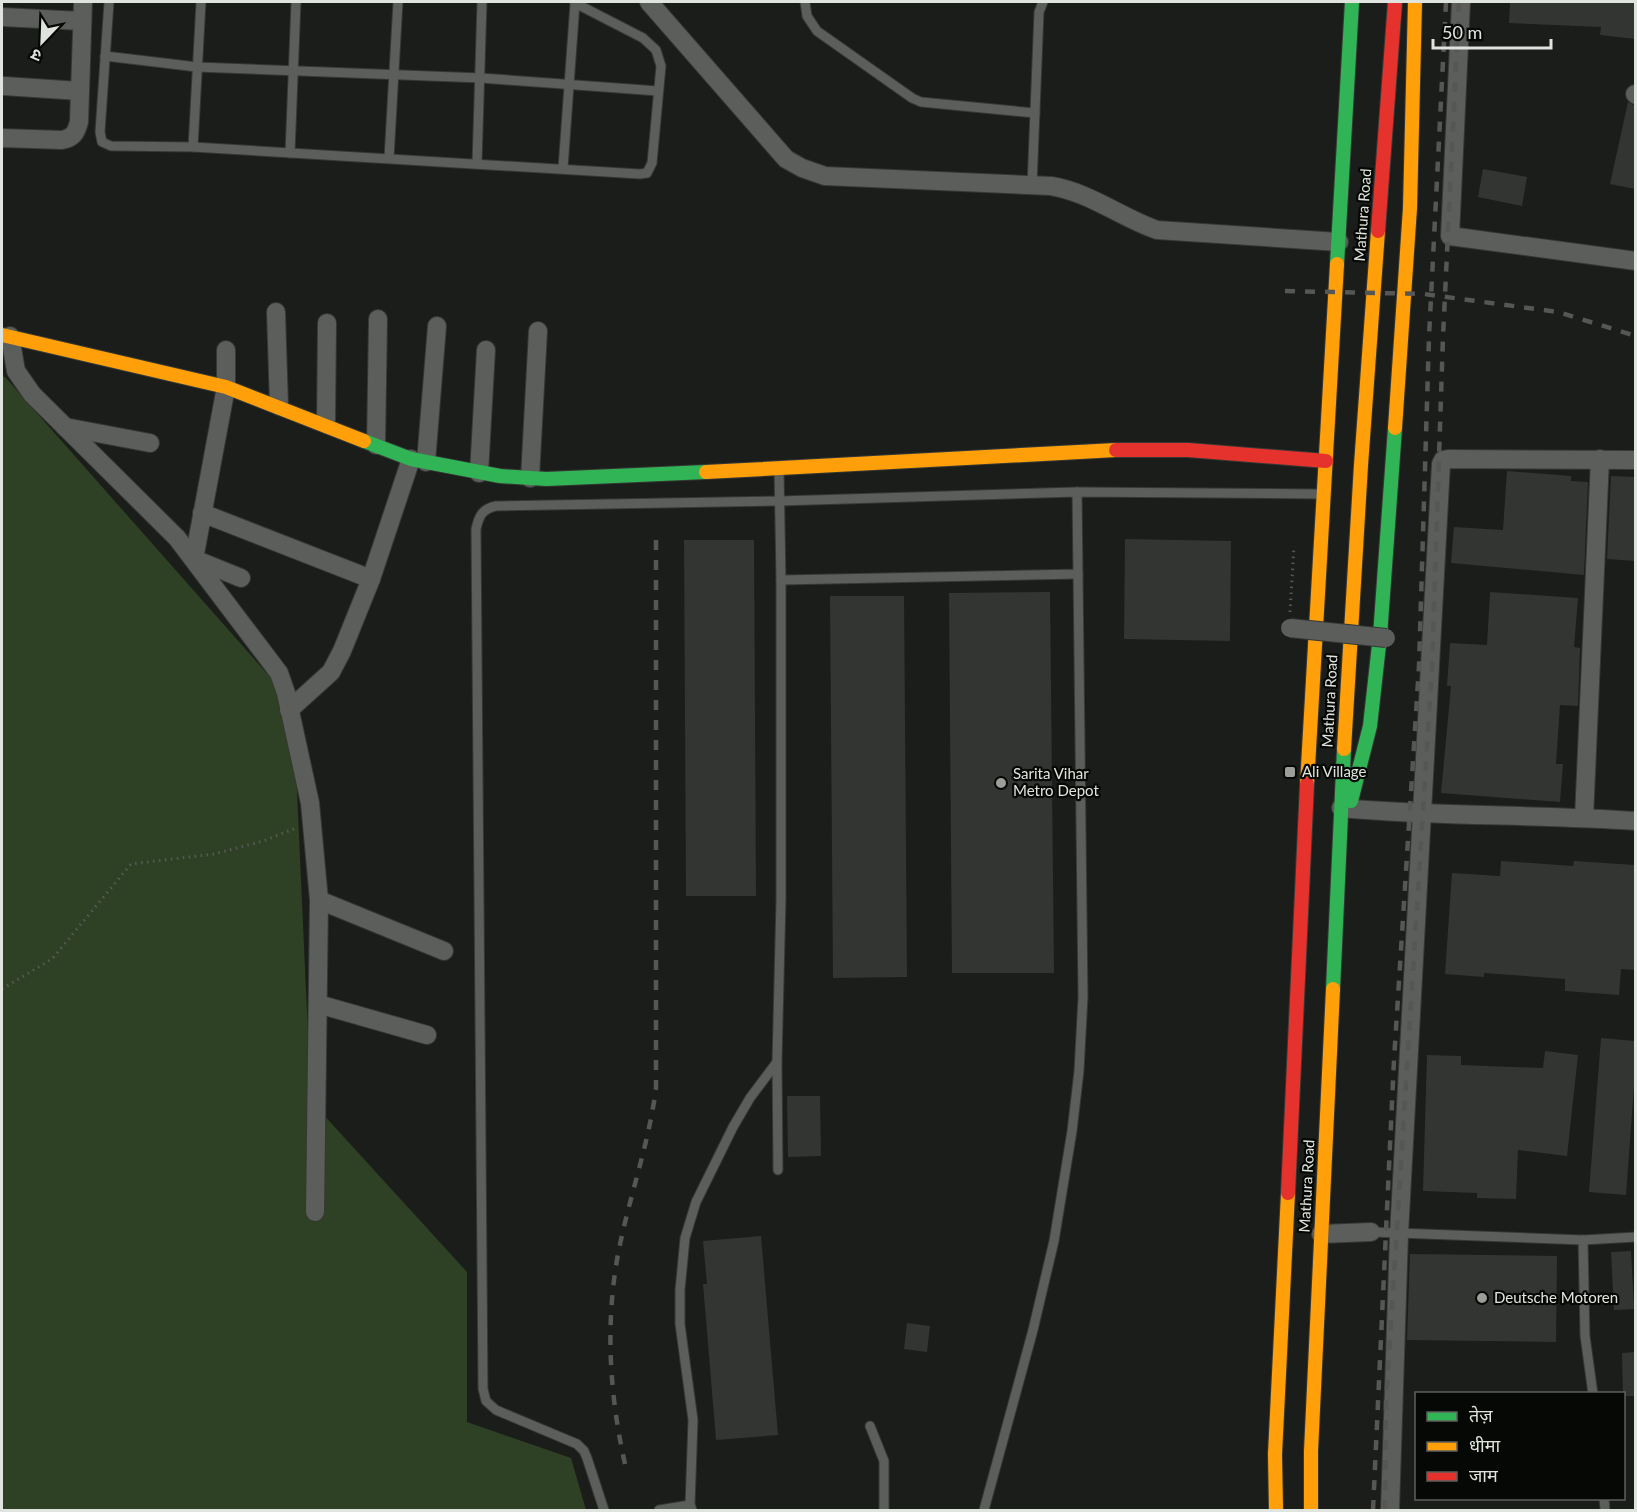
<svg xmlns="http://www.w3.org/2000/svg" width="1637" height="1512" font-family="Lato,'Noto Sans Devanagari',sans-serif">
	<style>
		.green { fill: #2e4124 }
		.building { fill: #333532 }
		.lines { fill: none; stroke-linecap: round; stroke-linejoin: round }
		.lane-casing { stroke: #363835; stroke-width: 11 }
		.street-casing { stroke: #363835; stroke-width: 20 }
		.fast-casing { stroke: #363835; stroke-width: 16 }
		.slow-casing { stroke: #363835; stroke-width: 16 }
		.jam-casing { stroke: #363835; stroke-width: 16 }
		.path { stroke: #585957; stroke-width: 3; stroke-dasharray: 1.5 4.5; stroke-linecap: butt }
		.lane { stroke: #5c5e5b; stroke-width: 9 }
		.street { stroke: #5c5e5b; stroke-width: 18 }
		.fast { stroke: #30b455; stroke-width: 14 }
		.slow { stroke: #ff9f0a; stroke-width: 14 }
		.jam { stroke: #e5322d; stroke-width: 14 }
		.rail { stroke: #565754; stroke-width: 4.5; stroke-dasharray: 10 10; stroke-linecap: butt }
		.street-bridge-casing { stroke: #363835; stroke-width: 20; stroke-linecap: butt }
		.street-bridge { stroke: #5c5e5b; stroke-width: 18 }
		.poi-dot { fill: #9b9e99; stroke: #060805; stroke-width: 2 }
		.labels { text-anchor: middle; stroke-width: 4.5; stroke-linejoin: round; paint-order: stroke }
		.street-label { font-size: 15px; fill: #e0e4de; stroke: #060805 }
		.poi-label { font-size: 15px; fill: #e0e4de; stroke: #060805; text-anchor: start }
	</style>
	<rect width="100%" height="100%" fill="#1a1d19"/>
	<path class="green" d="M2,375L6,378L293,703L311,1101L467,1272V1422L571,1458L586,1510H2Z"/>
	<g class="building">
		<path d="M1510,2H1635V39L1600,35L1601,27L1509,23Z"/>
		<path d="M1628,102L1635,106V189L1610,184Z"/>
		<path d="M1483,169L1527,177L1522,206L1478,197Z"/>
		<path d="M1507,471L1571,476V481L1588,482L1584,575L1451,563L1454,527L1503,530Z"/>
		<path d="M1611,476L1635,477V561L1607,559Z"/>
		<path d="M1125,539L1231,541L1230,641L1124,639Z"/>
		<path d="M684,540H754L756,896H686Z"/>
		<path d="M1050,592L1054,973H952L949,593Z"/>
		<path d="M1490,592L1578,598L1574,647L1580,648L1578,706L1560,705L1556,764H1563L1560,802L1441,793L1451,686H1447L1450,643L1487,645Z"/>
		<path d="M830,596H904L907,977L833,978Z"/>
		<path d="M1501,861L1573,866L1574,861L1635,865V970L1621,969L1619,995L1565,991V979L1484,973V977L1445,974L1452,873L1500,876Z"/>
		<path d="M1601,1038L1635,1041V1073L1626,1195L1589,1192Z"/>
		<path d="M1545,1051L1578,1055L1567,1156L1518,1150L1516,1199L1477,1198V1193L1423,1191L1427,1055L1461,1056V1065L1543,1068Z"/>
		<path d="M787,1096H820L821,1156L788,1157Z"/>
		<path d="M761,1236L778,1435L716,1440L703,1284H707L703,1241Z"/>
		<path d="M1631,1251L1634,1309L1614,1310L1611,1252Z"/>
		<path d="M1410,1254L1557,1256L1556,1342L1407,1340Z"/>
		<path d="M907,1323L930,1326L927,1352L904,1349Z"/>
		<path d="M1635,1352V1396H1623L1622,1353Z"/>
	</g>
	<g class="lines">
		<g class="lane-casing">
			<g id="lane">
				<path d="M109,2L100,132L102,142L111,146L193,147L640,174L647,173L652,163L661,66L656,50L643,38L575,3L576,2"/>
				<path d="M805,2L807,16L817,31L912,98L921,102L1035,113"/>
				<path d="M105,56L197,67L481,78L658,91"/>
				<path d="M193,147L201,2"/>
				<path d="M290,153L296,2"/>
				<path d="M389,158L398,2"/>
				<path d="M477,163L482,2"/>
				<path d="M563,168L575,3"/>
				<path d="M1032,185L1039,12L1043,2"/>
				<path d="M781,580L1078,574L1077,492"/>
				<path d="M777,1062L778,1170"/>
				<path d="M1371,1232L1583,1240L1585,1336L1593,1394"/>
				<path d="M1583,1240L1636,1237"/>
				<path d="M870,1426L884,1461V1510"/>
				<path d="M1604,1498L1605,1510"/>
				<path d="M604,1510L587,1458L584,1451L577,1444L496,1410L486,1401L483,1389L476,529C479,516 482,509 496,506L780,501L1077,492L1318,494"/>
				<path d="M659,1510L690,1505"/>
				<path d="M692,1510L690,1505L693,1420L680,1324V1290L685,1238L696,1202L733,1127L750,1098L777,1062L781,899V580L779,470"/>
				<path d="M984,1510L1033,1330L1054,1241L1072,1131L1079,1071L1083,997L1078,574"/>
			</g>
		</g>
		<g class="street-casing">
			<g id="street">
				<path d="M649,2L786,159L802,168L825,176L1051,186C1089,192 1122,218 1157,230L1339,242"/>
				<path d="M1461,2L1450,236L1636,261"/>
				<path d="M2,17L82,21"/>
				<path d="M4,86L80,91"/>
				<path d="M1635,94L1636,95"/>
				<path d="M2,138L62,140C73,138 76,133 79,122L83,2"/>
				<path d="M276,312L279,406"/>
				<path d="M10,336L16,371L32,394L177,538L279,673L286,693L310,803L319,900L315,1212"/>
				<path d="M226,350V387L194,559L241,578"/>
				<path d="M326,424L327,323"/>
				<path d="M65,427L150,443"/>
				<path d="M376,445L378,319"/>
				<path d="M426,462L437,326"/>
				<path d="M479,473L486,350"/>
				<path d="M530,478L538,331"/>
				<path d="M202,513L371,579"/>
				<path d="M289,710L331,672L342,651L371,579L411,459"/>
				<path d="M1341,808C1439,817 1537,814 1636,821"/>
				<path d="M1584,818L1600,459"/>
				<path d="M319,900L444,951"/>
				<path d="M318,1004L427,1035"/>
				<path d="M1321,1234L1371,1232"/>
				<path d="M1390,1510L1399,1234L1441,464L1443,460L1448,459L1636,460"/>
			</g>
		</g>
		<g class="fast-casing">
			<g id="fast">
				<path d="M1337,264L1352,2"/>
				<path d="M364,441L411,459L500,476L546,479L706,472"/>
				<path d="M1351,801L1370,726L1380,636L1395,428"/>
				<path d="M1333,989L1344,749"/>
			</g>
		</g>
		<g class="slow-casing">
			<g id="slow">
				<path d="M2,335L226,387L364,441"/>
				<path d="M1395,428L1410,208L1415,2"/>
				<path d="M706,472L1116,450"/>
				<path d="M1344,749L1361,465L1378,231"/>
				<path d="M1307,784L1337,264"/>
				<path d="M1276,1510L1275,1454L1288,1193"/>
				<path d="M1311,1510V1451L1333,989"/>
			</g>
		</g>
		<g class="jam-casing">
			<g id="jam">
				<path d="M1378,231L1395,2"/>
				<path d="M1116,450H1188L1326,461"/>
				<path d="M1288,1193L1307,784"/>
			</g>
		</g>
		<g class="path">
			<path d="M1290,612L1294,546"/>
			<path d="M2,989L52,959L131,864L214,854L263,841L296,828"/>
		</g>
		<use href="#lane" class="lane"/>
		<use href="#street" class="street"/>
		<use href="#fast" class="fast"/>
		<use href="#slow" class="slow"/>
		<use href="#jam" class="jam"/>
		<g class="rail">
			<path d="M1285,291L1424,294L1558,312L1636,336"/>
			<path d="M625,1464C609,1393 605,1320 619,1249C630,1195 649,1143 656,1088V530"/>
			<path d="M1373,1510L1394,1060L1419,666L1429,337L1446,2"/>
			<path d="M1385,1510L1386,1403L1432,667L1443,337L1459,2"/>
		</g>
		<g class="street-bridge-casing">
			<path id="street-bridge" d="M1290,628L1386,638"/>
		</g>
		<use href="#street-bridge" class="street-bridge"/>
	</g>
	<g class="poi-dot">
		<rect x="1284" y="766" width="12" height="12" rx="3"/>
		<circle cx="1001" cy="783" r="6"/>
		<circle cx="1482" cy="1298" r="6"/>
	</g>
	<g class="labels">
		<g class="street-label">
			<text transform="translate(1363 215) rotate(-86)" y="5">Mathura Road</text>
			<text transform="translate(1330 701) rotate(-87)" y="5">Mathura Road</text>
			<text transform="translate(1307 1186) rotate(-87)" y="5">Mathura Road</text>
		</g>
		<g class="poi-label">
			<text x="1302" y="777">Ali Village</text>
			<text x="1013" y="779">Sarita Vihar<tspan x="1013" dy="17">Metro Depot</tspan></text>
			<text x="1494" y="1303">Deutsche Motoren</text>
		</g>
	</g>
	<rect width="1637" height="1512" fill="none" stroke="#e0e4de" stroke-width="6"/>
	<rect x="1415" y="1392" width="210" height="108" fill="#060805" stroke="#5d605c" stroke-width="1.5"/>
	<rect x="1427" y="1412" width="30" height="9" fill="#30b455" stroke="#5d605c" stroke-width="1.5"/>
	<text x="1469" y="1422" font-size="18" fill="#e0e4de">तेज़</text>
	<rect x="1427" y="1442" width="30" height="9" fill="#ff9f0a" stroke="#5d605c" stroke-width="1.5"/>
	<text x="1469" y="1452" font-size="18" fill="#e0e4de">धीमा</text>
	<rect x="1427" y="1472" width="30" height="9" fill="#e5322d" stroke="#5d605c" stroke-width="1.5"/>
	<text x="1469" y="1482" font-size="18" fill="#e0e4de">जाम</text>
	<g transform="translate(42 42) rotate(203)" stroke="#060805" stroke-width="4.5" paint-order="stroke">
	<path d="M0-4.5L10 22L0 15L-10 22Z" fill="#e0e4de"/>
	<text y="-9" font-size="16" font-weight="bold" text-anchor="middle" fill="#e0e4de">उ</text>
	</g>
	<path d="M1433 39v9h118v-9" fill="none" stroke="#e0e4de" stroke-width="3"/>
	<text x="1442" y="39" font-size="18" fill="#e0e4de" stroke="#060805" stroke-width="4.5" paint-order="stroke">50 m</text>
</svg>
